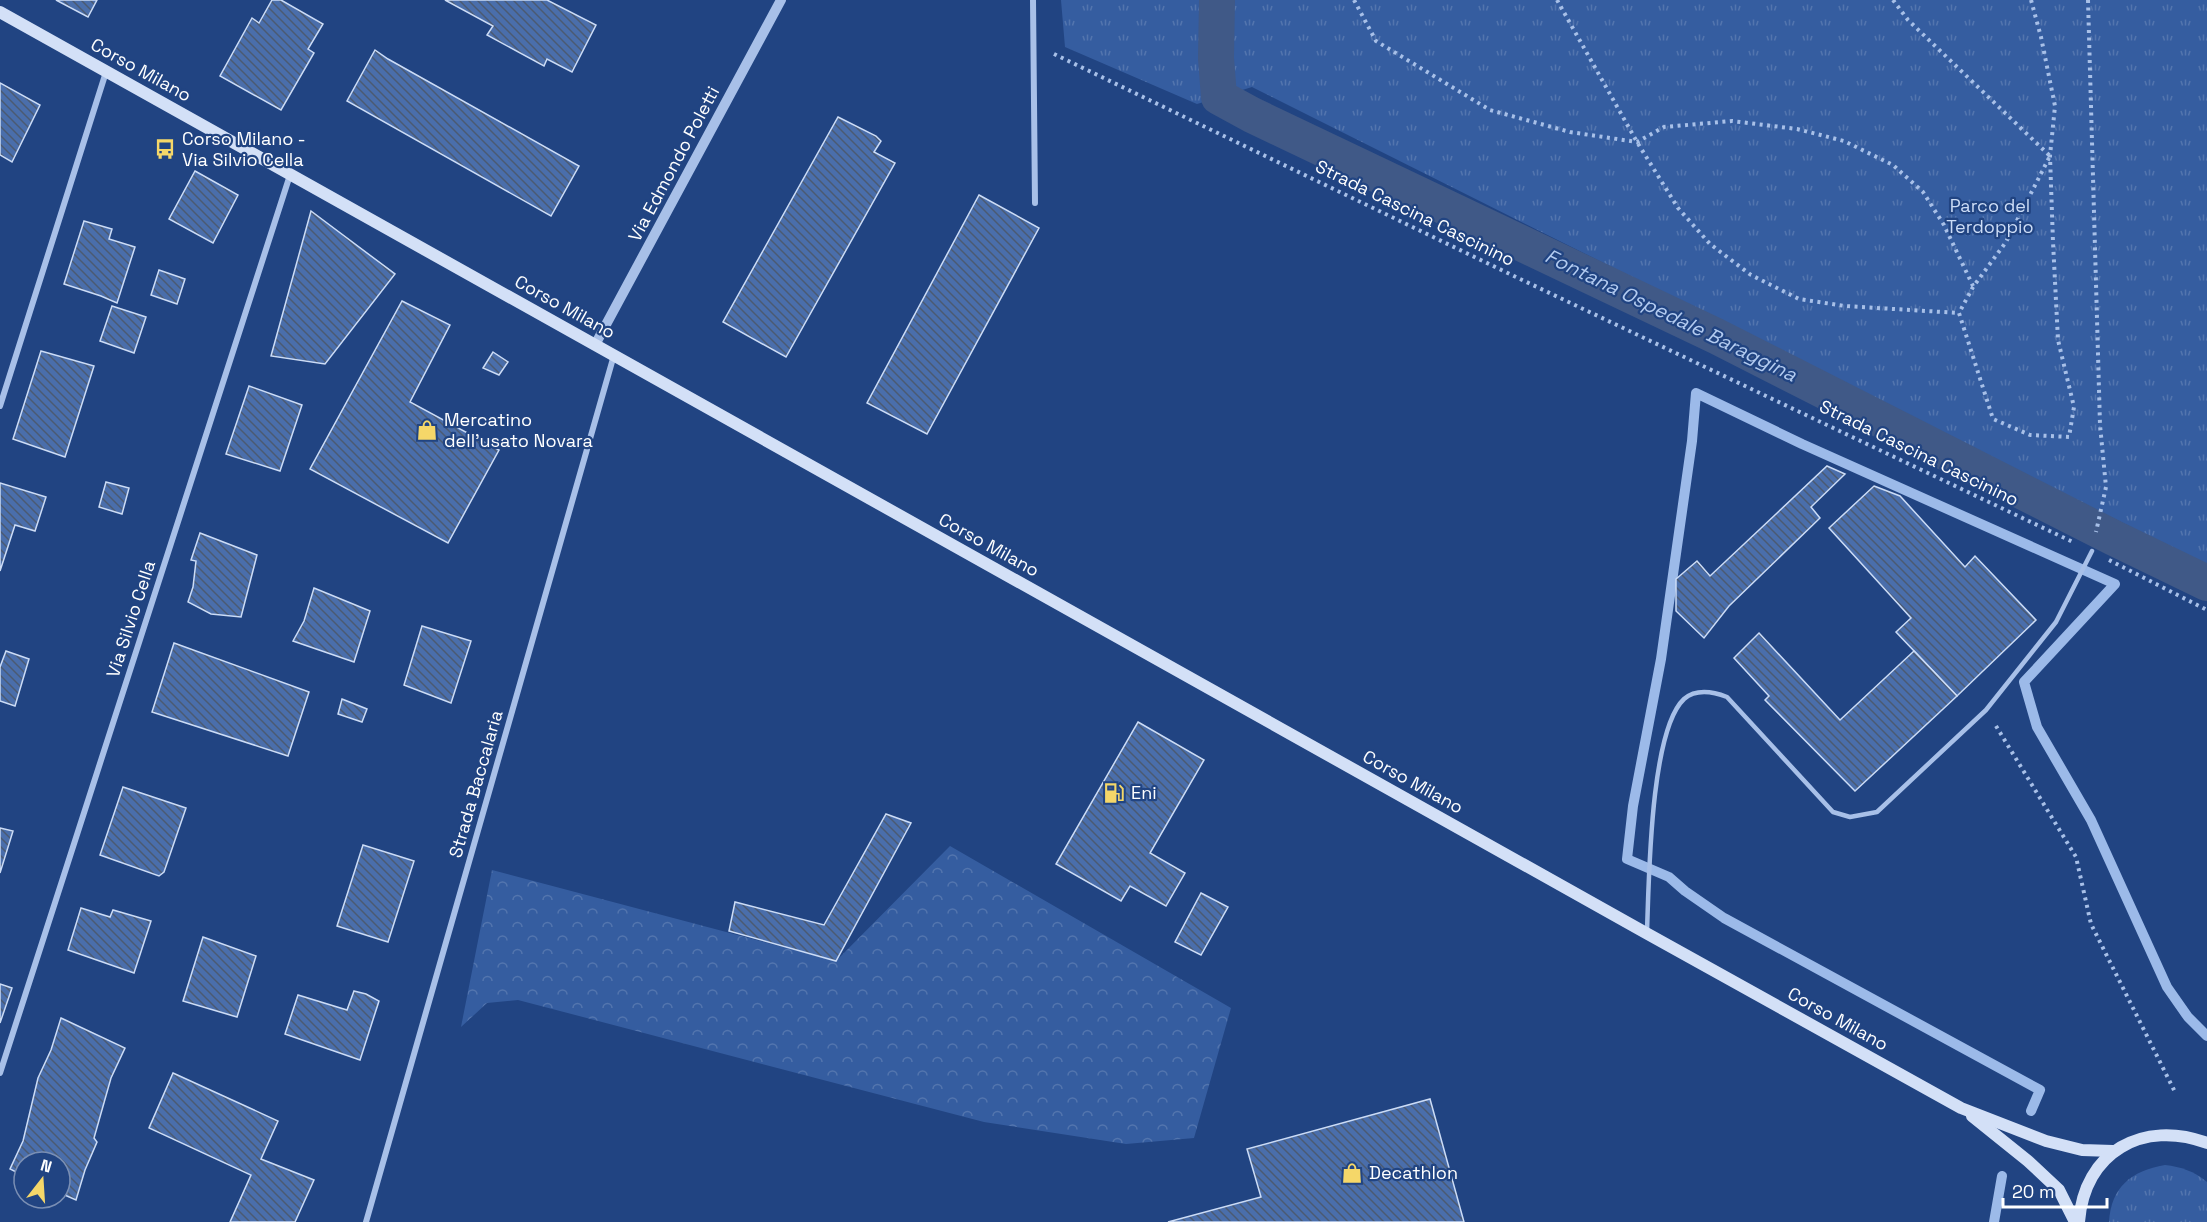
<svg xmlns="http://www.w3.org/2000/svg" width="2207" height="1222" font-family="'Space Grotesk',sans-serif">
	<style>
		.grass { fill: url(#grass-tufts) }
		.forest { fill: url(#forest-crowns) }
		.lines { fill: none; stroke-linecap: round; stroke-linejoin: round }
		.stream { stroke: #9cbae9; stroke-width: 10 }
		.canal { stroke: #405987; stroke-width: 36 }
		.building { fill: url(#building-back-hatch); stroke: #ccdcf6; stroke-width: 1.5 }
		.path { stroke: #a8c0e8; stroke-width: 4; stroke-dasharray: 3 4.5; stroke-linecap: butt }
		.service { stroke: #a8c0e8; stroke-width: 4.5 }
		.minor { stroke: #a8c0e8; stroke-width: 6 }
		.tertiary { stroke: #a8c0e8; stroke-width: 10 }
		.secondary { stroke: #d3e0f7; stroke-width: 12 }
		.labels { text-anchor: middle; stroke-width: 4.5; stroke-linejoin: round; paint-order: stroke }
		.street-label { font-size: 18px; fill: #fff; stroke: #214482 }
		.poi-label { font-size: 18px; fill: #fff; stroke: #214482; text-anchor: start }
		.park-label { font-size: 18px; fill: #ccdcf6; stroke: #214482 }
		.water-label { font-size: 20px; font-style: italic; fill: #b3cbf0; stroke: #214482 }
	</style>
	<defs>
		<pattern id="grass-tufts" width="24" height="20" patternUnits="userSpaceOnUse" patternTransform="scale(1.5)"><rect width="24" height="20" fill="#355da0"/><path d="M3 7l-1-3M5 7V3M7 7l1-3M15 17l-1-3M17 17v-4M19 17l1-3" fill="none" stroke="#5375ae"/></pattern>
		<pattern id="forest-crowns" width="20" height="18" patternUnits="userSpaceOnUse" patternTransform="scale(1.5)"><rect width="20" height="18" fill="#355da0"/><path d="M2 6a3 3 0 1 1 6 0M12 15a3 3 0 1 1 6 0" fill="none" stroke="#5375ae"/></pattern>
		<pattern id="building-back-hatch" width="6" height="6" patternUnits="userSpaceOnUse" patternTransform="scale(1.5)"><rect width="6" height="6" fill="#4a6eab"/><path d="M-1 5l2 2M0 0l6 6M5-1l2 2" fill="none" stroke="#4b5a72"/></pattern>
	</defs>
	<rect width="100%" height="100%" fill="#214482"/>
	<g class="grass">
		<path d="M1061,0H2207V565L1252,87L1197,104L1065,47Z"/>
		<path d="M2165,1165C2181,1167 2194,1171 2207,1182V1222H2109C2111,1187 2131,1171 2165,1165Z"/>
	</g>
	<path class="forest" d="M950,846L1231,1008L1194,1138L1126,1144L984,1122L518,1000L487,1003L461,1027L492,870L836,961Z"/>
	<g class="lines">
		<g class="stream">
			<path d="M2031,1111L2040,1090L1724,918L1685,891L1669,877L1627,859L1633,806L1661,659L1692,441L1696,393L1802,444L2115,584L2024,682L2037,727L2091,820L2167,987L2188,1017L2207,1036"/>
			<path d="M1994,1222L2002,1176"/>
		</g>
		<path class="canal" d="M1217,0L1216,58L1219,97L1252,115L1716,336L2114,538L2207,583"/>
	</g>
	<g class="building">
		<path d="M56,0H97L88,17Z"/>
		<path d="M272,0H281L323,24L308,49L314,53L281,110L220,76L252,18L259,23Z"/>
		<path d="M445,0H547L596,25L572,72L547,59L544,66L487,35L493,26Z"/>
		<path d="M375,50L388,59L579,166L551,216L347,101Z"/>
		<path d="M0,83L40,105L12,162L0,155Z"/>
		<path d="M838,117L876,136L881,141L874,152L895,163L786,357L723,322Z"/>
		<path d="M195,171L238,195L213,243L169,219Z"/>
		<path d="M979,195L1039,228L927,434L867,403Z"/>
		<path d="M311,211L395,274L325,364L271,356Z"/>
		<path d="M84,221L112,229L109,239L135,247L117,303L101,296L64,284Z"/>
		<path d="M159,270L185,279L177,304L151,295Z"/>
		<path d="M402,301L450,325L410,402L499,450L448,543L310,469Z"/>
		<path d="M112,306L146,317L134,353L100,341Z"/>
		<path d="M41,351L94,366L65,457L13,439Z"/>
		<path d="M493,352L508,362L499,375L483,368Z"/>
		<path d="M249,386L302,405L280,471L226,454Z"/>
		<path d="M1827,466L1845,474L1811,507L1820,518L1729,606L1704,638L1676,611V579L1697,561L1710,576Z"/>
		<path d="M106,482L129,488L122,514L99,507Z"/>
		<path d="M0,483L46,497L35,531L15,525L0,571Z"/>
		<path d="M1874,486L1900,496L1965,567L1975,556L2036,620L1957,696L1896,632L1911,618L1829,528Z"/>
		<path d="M200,533L257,555L241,617L211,614L188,602L193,587L196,561L191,560Z"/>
		<path d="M314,588L370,611L354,662L293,641L304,621Z"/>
		<path d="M422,626L471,641L451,703L404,685Z"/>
		<path d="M1759,633L1840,720L1914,651L1957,696L1855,791L1765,700L1769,696L1734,658Z"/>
		<path d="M174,643L309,692L288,756L152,712Z"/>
		<path d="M6,651L29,659L15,706L0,701V667Z"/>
		<path d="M342,699L367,709L362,722L338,714Z"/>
		<path d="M1138,722L1204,760L1150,853L1185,873L1166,906L1130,886L1121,901L1056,864Z"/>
		<path d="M123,787L186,808L164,872L159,876L100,855Z"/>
		<path d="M886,814L911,823L836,961L729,931L735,902L824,925Z"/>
		<path d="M0,828L13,831L0,873Z"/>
		<path d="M363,845L414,861L388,942L337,926Z"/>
		<path d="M1201,893L1228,907L1201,955L1175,942Z"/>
		<path d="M81,908L110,917L113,910L151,921L134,973L68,950Z"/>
		<path d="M203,937L256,956L237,1017L183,1001Z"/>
		<path d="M0,984L12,988L0,1023Z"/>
		<path d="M354,991L366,994L379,1001L360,1060L285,1034L298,995L347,1010Z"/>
		<path d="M61,1018L125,1048L111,1078L94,1138L97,1142L85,1170L76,1200L60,1193V1162H24V1176L10,1169L23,1141L38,1078L51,1050Z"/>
		<path d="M173,1073L278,1121L261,1159L314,1180L295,1222H230L251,1175L149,1128Z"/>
		<path d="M1430,1099L1464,1222H1168L1261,1197L1247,1149Z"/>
	</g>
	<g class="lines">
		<g class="path">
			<path d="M1354,0L1376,41L1490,110L1570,132L1637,142L1664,127L1732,121L1797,129L1844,141L1893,165L1923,192L1944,225L1973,286"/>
			<path d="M1557,0L1637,142L1678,208L1710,244L1751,275L1799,299L1845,306L1959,313"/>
			<path d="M1893,0L1908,20L2050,156"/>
			<path d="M2031,0L2041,37L2055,106L2050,156L2053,242L2058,340L2074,407L2069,437L2030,435L1993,419L1959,313L1973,287L2006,242L2050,156"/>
			<path d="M2088,0L2100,425L2106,487L2096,532"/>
			<path d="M1054,54L1516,277L2075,543"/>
			<path d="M2109,560L2207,610"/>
			<path d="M1996,726L2076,857L2091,924L2175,1092"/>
		</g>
		<path class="service" d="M1647,931C1649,881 1650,731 1684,699C1697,688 1714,692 1727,697L1833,812L1850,817L1877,812L1986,710L2056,622L2092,551"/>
		<g class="minor">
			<path d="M1033,0L1035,203"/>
			<path d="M0,406L106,72"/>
			<path d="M0,1073L290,175"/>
			<path d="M366,1222L614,355"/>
		</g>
		<path class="tertiary" d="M595,345L781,0"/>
		<g class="secondary">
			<path d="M0,12L1646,933L1961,1108L2046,1141L2082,1150L2113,1151"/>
			<path d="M1972,1116L2028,1161L2059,1190L2075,1222"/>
			<path d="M2079,1222C2084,1152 2143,1119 2207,1143"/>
		</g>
	</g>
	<defs>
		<g id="bus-bare" transform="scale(1.62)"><path d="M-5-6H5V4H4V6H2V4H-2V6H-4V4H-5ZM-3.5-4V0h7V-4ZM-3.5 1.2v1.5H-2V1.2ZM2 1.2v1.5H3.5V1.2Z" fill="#f5d769" stroke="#214482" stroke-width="2.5" paint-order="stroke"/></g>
		<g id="shop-bare" transform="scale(1.62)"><path d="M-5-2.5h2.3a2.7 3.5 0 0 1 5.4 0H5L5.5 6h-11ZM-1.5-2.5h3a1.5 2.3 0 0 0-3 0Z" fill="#f5d769" stroke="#214482" stroke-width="2.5" paint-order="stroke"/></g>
		<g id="fuel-bare" transform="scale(1.62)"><path d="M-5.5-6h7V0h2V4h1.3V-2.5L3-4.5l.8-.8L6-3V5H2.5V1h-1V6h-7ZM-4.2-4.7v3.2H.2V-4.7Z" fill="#f5d769" stroke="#214482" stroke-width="2.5" paint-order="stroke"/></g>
	</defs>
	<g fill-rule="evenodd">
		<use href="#bus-bare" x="165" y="149"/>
		<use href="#shop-bare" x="427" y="430"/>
		<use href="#fuel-bare" x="1114" y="793"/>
		<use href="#shop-bare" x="1352" y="1173"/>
	</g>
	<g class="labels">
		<g class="street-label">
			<text transform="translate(141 70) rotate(29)" y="6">Corso Milano</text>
			<text transform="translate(674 164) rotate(-62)" y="6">Via Edmondo Poletti</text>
			<text transform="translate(1415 213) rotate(26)" y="6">Strada Cascina Cascinino</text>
			<text transform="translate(565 307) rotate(29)" y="6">Corso Milano</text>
			<text transform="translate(1919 453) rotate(26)" y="6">Strada Cascina Cascinino</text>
			<text transform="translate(989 545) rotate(29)" y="6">Corso Milano</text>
			<text transform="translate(131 619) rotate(-72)" y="6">Via Silvio Cella</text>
			<text transform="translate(1413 782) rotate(29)" y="6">Corso Milano</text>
			<text transform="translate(476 784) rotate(-74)" y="6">Strada Baccalaria</text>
			<text transform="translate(1838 1019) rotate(29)" y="6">Corso Milano</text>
		</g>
		<g class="poi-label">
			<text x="182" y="145">Corso Milano -<tspan x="182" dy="21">Via Silvio Cella</tspan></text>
			<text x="444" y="426">Mercatino<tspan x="444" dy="21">dell'usato Novara</tspan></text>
			<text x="1131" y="799">Eni</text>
			<text x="1369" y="1179">Decathlon</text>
		</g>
		<g class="park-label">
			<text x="1990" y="212">Parco del<tspan x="1990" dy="21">Terdoppio</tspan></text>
		</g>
		<g class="water-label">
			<text transform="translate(1671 315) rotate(26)" y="7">Fontana Ospedale Baraggina</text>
		</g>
	</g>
	<g transform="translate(42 1180) rotate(17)"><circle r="28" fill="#214482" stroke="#7a8fb4" stroke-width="1.5"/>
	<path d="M0-4.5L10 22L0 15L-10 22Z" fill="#f5d769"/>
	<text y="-9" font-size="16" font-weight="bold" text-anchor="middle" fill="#ffffff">N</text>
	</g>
	<path d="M2003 1198v9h104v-9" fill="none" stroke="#ffffff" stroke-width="3"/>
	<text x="2012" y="1198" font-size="18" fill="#ffffff" stroke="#214482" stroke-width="4.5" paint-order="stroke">20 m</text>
</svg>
